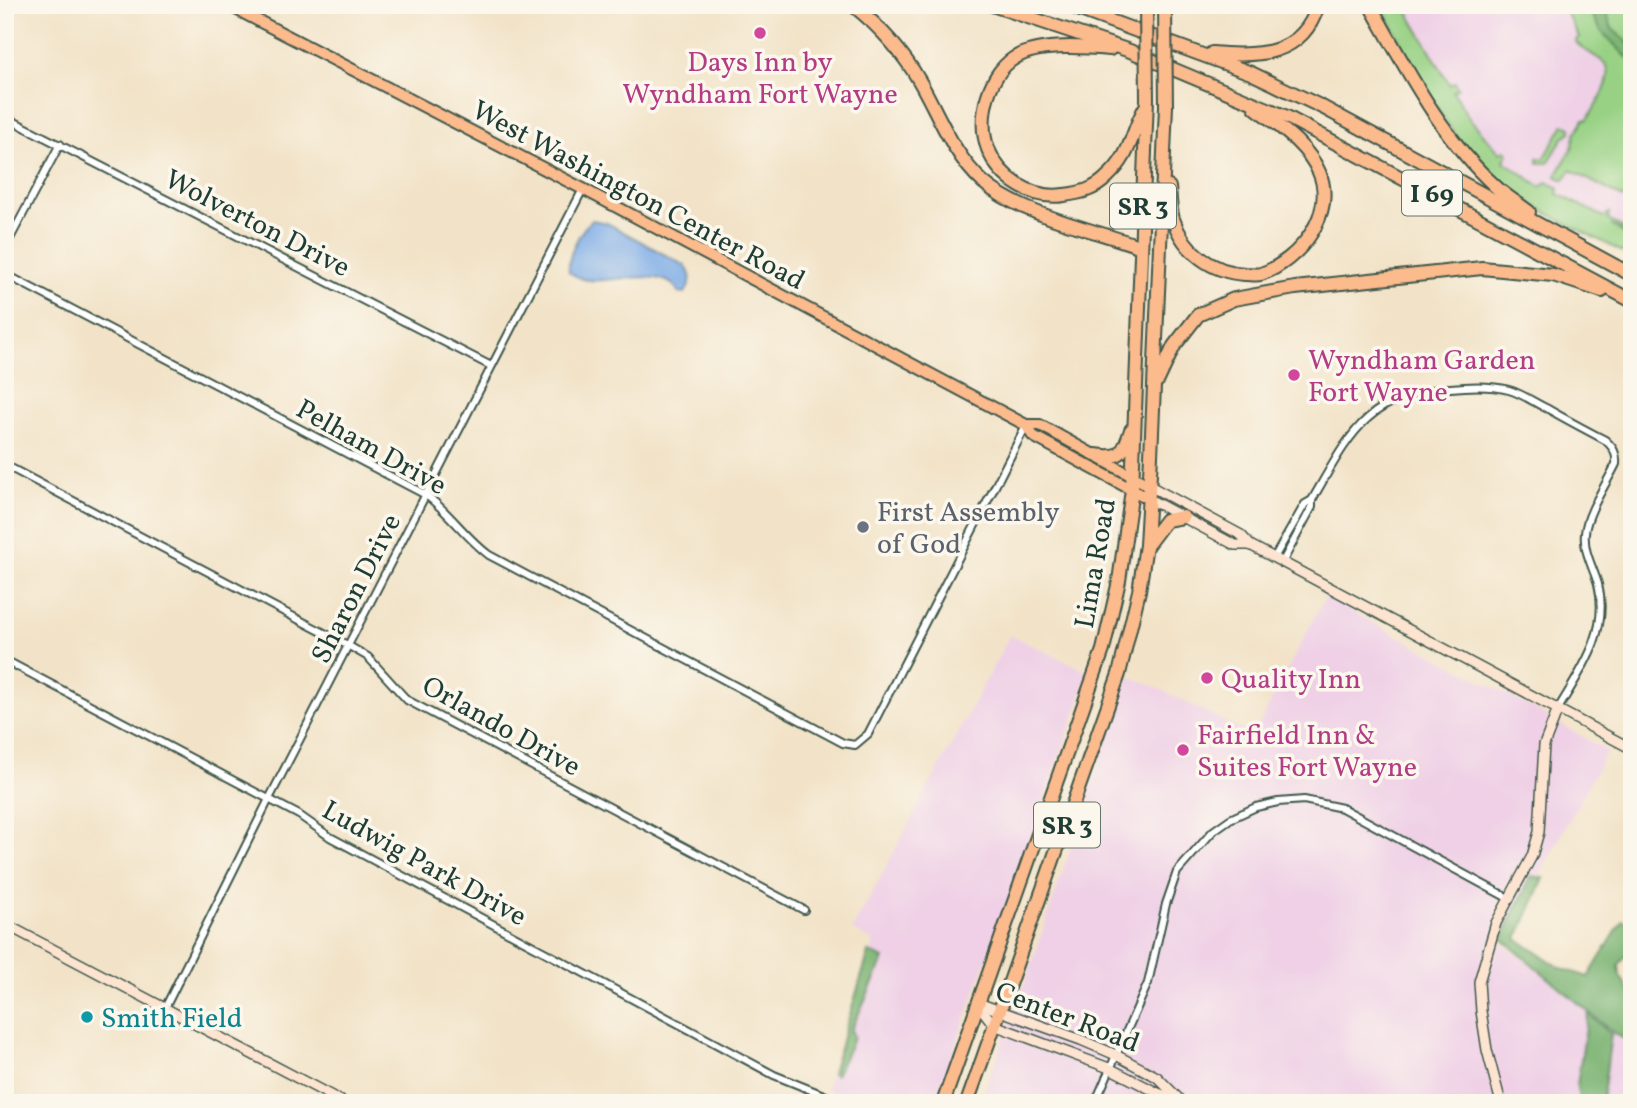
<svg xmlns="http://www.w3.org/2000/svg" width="1637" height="1108" font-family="Vollkorn,serif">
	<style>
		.built { fill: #efd0e6 }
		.green { fill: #98d184; stroke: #5c875c; stroke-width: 2 }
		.forest { fill: #7ab372; stroke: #4c7853; stroke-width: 2 }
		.water { fill: #7dace7; stroke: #4e748e; stroke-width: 2 }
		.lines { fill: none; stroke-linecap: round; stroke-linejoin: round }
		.street-casing { stroke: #3f564a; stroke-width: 10 }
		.secondary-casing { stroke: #3f564a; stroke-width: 12 }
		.primary-casing { stroke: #3f564a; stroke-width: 14 }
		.highway-casing { stroke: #3f564a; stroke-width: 16 }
		.street { stroke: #fff; stroke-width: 6 }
		.secondary { stroke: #fde4d1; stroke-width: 9 }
		.primary { stroke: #fbbb8d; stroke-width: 10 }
		.highway { stroke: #fbbb8d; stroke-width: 12 }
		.highway-bridge-casing { stroke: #3f564a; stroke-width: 16; stroke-linecap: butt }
		.highway-bridge { stroke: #fbbb8d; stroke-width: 12 }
		.hotel-dot { fill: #d1479c; stroke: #fbf7ec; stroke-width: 2.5 }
		.worship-dot { fill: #6b7280; stroke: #fbf7ec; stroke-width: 2.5 }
		.culture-dot { fill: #0f9aa8; stroke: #fbf7ec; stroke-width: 2.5 }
		.labels { text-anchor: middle; stroke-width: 7; stroke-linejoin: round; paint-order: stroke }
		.shield { fill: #fbf7ec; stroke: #61756b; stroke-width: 2 }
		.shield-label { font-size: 26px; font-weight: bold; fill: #1f3d34 }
		.hotel-label { font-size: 28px; fill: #b23c85; stroke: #fbf7ec; text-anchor: start }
		.street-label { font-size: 28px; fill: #1f3d34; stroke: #fbf7ec }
		.worship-label { font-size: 28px; fill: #5b616d; stroke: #fbf7ec; text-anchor: start }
		.culture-label { font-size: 28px; fill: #0d838f; stroke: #fbf7ec; text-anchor: start }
	</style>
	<rect width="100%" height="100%" fill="#fbf7ec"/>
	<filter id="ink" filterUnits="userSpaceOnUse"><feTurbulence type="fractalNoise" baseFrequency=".0143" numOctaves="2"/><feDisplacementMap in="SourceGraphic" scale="14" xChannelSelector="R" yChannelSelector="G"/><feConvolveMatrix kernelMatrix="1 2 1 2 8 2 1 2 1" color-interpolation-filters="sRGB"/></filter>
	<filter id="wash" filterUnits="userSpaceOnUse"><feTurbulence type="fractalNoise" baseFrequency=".00686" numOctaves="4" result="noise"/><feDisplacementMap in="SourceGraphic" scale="28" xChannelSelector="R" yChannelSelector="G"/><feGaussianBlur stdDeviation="1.57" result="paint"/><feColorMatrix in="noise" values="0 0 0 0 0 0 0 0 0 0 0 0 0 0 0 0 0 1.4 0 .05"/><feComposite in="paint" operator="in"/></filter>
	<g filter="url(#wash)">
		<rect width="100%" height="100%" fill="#f2e3c8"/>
		<g class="built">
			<path d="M1389,5H1632V242L1512,182Z"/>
			<path d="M1325,597L1538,711L1607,751L1502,944L1632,1036V1103H980L1034,957L1128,676L1154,686L1253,736Z"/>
			<path d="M1010,635L1090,672L935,1103H832L835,1095L826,1088L874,942L852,930Z"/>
		</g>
		<g class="green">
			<path d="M1381,5H1404L1450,85L1455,82L1458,88L1453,91L1469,118L1500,153L1505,150L1508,153L1504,161L1541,187L1547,182L1559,188L1558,194L1604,217L1609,213L1608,220L1632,232V235L1611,225L1632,239V257C1585,232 1532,210 1492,176C1445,135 1411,60 1381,5Z"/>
			<path d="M1562,5H1587L1601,31L1632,62V197L1629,196L1625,199L1571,170L1564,180L1556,176L1572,148L1576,133L1584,119L1587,120C1595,106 1620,74 1602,61C1593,54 1582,50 1575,41L1579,37Z"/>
			<path d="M1604,5L1632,6V46L1612,29Z"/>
			<path d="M1564,124L1571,128V132L1563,138L1548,163H1538V158L1544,159Z"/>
		</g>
		<g class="forest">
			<path d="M1587,5H1604L1612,29L1632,46V62L1601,31Z"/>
			<path d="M1531,876L1544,878L1517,939L1561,968L1588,977L1623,920L1632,929V948L1619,965L1620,976L1632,995V1043L1615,1034L1502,939Z"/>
			<path d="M869,952L884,959L851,1030L854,1037L836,1075L832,1073Z"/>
			<path d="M1588,1014L1611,1034L1602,1103H1579L1577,1085Z"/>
		</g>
		<path class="water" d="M592,220L607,223L684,265C693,274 692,282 685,293L678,292C668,266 610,283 589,280C582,280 575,276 569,272C567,256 579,231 592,220Z"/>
	</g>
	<g filter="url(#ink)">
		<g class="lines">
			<g class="street-casing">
				<g id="street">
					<path d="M5,117L491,366"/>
					<path d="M5,248L60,144"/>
					<path d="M5,274L426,495C450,513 466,538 489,555L843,743L855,745L868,734L1026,426"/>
					<path d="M5,465L349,646L368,657L407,700L804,910"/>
					<path d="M1274,558L1305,504L1312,500"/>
					<path d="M1282,563L1312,507V500C1350,434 1366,395 1450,388C1469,386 1491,385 1509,390C1523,394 1535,403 1548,409C1567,420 1586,430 1605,440C1613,447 1617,453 1616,464C1607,483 1587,512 1585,533C1583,551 1593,567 1598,584C1610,632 1581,670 1558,709"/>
					<path d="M5,660L299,815L330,837L774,1075L826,1096"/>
					<path d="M165,1008L269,799L583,189"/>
					<path d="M1095,1103L1148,983L1166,904L1177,872L1213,831L1230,819L1256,807L1278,802L1304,800L1342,808L1508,898"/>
				</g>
			</g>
			<g class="secondary-casing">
				<g id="secondary">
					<path d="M1150,486L1241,535L1250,545L1632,749"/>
					<path d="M1149,499L1235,545H1250"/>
					<path d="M5,924L345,1103"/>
					<path d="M977,1003L994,1025L1109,1068L1158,1093L1185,1103"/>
					<path d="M978,1003L1081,1040L1116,1055L1157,1077L1178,1098"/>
					<path d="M1501,1103L1487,1050L1481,1011L1479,982L1496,923L1532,856L1539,832L1544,745L1558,709"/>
				</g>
			</g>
			<g class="primary-casing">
				<g id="primary">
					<path d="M228,5L583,189L1026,425H1040L1150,486"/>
					<path d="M1026,425L1033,436L1149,499"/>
				</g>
			</g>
			<g class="highway-casing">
				<g id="highway">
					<path d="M853,5C880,27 903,52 920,82C939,115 953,155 983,182C1020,215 1093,229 1141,247"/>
					<path d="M992,5L1130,51L1287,117L1632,301"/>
					<path d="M1067,5L1251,73L1324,108L1632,275"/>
					<path d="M1370,5C1406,68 1441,137 1495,186C1505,196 1518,203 1529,212"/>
					<path d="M1110,49C1085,47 1043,44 1020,55C989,69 976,118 988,149C1000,179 1032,200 1064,195C1081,193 1094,190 1107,177C1132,154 1130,135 1145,108"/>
					<path d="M1212,53C1255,57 1303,57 1318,5"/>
					<path d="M1169,187C1170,197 1170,209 1173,219C1184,252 1212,272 1245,274C1250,274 1257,275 1261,274C1299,261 1337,213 1319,172C1307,144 1277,125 1255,107"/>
					<path d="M1158,380L1174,346L1198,315L1234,299L1295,288L1482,268L1553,275L1602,291"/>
					<path d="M1095,455C1121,459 1123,454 1131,430"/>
					<path d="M1147,545L1166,520L1183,517"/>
					<path d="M943,1103L1103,650L1119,581L1132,490L1147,99"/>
					<path d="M967,1103L1119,674L1139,591L1146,545L1151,456L1166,106"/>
				</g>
			</g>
			<use href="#street" class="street"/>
			<use href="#secondary" class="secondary"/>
			<use href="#primary" class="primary"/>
			<use href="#highway" class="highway"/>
			<g class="highway-bridge-casing">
				<g id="highway-bridge">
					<path d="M1146,5L1147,99"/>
					<path d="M1165,5L1166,106"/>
				</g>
			</g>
			<use href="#highway-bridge" class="highway-bridge"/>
		</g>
	</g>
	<g class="hotel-dot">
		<circle cx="760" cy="33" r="7"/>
		<circle cx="1294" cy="375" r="7"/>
		<circle cx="1207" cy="678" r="7"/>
		<circle cx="1183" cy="750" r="7"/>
	</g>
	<circle class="worship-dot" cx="863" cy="527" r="7"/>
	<circle class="culture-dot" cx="87" cy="1017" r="7"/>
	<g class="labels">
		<g class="shield">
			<rect x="1402" y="170.5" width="60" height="45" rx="5"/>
			<rect x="1110" y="183.5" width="66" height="45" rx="5"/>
			<rect x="1034" y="802.5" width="66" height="45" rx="5"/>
		</g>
		<g class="shield-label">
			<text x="1432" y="202">I 69</text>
			<text x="1143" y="215">SR 3</text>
			<text x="1067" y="834">SR 3</text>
		</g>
		<g class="hotel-label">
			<text x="760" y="71" text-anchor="middle">Days Inn by<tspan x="760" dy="32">Wyndham Fort Wayne</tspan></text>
			<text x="1308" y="369">Wyndham Garden<tspan x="1308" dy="32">Fort Wayne</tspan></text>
			<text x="1221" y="688">Quality Inn</text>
			<text x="1197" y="744">Fairfield Inn &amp;<tspan x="1197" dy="32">Suites Fort Wayne</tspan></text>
		</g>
		<g class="street-label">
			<text transform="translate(639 194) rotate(28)" y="10">West Washington Center Road</text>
			<text transform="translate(258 222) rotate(27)" y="10">Wolverton Drive</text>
			<text transform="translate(372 446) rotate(29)" y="10">Pelham Drive</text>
			<text transform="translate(1094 563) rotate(-80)" y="10">Lima Road</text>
			<text transform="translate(355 588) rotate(-63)" y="10">Sharon Drive</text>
			<text transform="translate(502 725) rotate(29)" y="10">Orlando Drive</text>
			<text transform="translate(425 862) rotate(29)" y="10">Ludwig Park Drive</text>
			<text transform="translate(1068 1016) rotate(21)" y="10">Center Road</text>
		</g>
		<g class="worship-label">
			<text x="877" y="521">First Assembly<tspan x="877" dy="32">of God</tspan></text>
		</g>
		<g class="culture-label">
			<text x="101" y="1027">Smith Field</text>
		</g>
	</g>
	<rect width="1637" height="1108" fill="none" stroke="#fbf7ec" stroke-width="28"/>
</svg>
